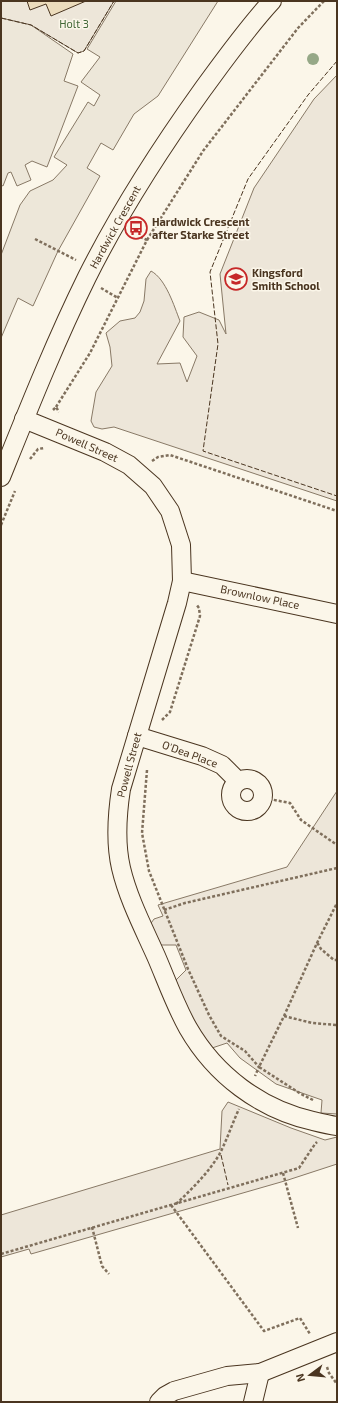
<svg xmlns="http://www.w3.org/2000/svg" width="338" height="1403" font-family="'Exo 2',sans-serif">
	<style>
		.green { fill: #ede6d9; stroke: #887966 }
		.parking { fill: #ede7d9; stroke: #887966 }
		.building { fill: #ecdcbc; stroke: #4a3520 }
		.lines { fill: none; stroke-linecap: round; stroke-linejoin: round }
		.minor-casing { stroke: #4a3520; stroke-width: 20 }
		.path { stroke: #7f6f5c; stroke-width: 2.5; stroke-dasharray: 3 2; stroke-linecap: butt }
		.minor { stroke: #fbf6e9; stroke-width: 18 }
		.fence { stroke: #4a3520; stroke-width: 1; stroke-dasharray: 5 2; stroke-linecap: butt }
		.tree { fill: #96a887 }
		.labels { text-anchor: middle; stroke-width: 3; stroke-linejoin: round; paint-order: stroke }
		.park-label { font-size: 11px; fill: #436837; stroke: #fbf6e9 }
		.poi-label { font-size: 11px; font-weight: bold; fill: #4a3520; stroke: #fbf6e9; text-anchor: start }
		.street-label { font-size: 11px; fill: #4a3520; stroke: #fbf6e9 }
	</style>
	<rect width="100%" height="100%" fill="#fbf6e9"/>
	<g class="green">
		<path d="M1,1H114L84,51L78,53L31,25L1,18Z"/>
		<path d="M337,75V501L114,427L102,429L94,427L91,421L96,392L112,366L110,347L106,333L120,321L135,318L140,312L144,301L146,279L151,271C166,279 174,306 180,321L157,364L180,363L187,382L197,356L183,337L184,317L199,312L219,320L226,334L220,274L254,188L314,99Z"/>
		<path d="M337,791V1114L321,1113L322,1100L276,1084L240,1058L227,1043L212,1048L194,1026L173,983L186,970L176,945H158L149,926L154,919L163,916L158,905L287,867Z"/>
		<path d="M228,1102L291,1128L325,1140L337,1137V1164L288,1180L31,1254L29,1249L1,1257V1215L220,1149L222,1111Z"/>
	</g>
	<g class="parking">
		<path d="M116,1H218L158,96L134,114L113,150L101,143L87,168L100,176L58,251L33,306L18,298L1,338V255L20,205L30,191L53,180L67,165L54,157L88,102L94,106L100,95L81,82L100,57L87,49Z"/>
		<path d="M1,18L31,25L73,54L64,81L78,86L47,167L32,161L25,165L31,180L17,186L11,172L8,173L3,186L1,185Z"/>
	</g>
	<path class="building" d="M27,1H86L51,16L46,4L30,10Z"/>
	<g class="lines">
		<g class="minor-casing">
			<g id="minor">
				<path d="M24,419L105,452L129,465L153,486L170,511L181,545L182,581L177,603L121,789C117,815 115,842 121,868C128,898 143,927 156,956C166,979 175,1005 188,1028C215,1075 260,1109 313,1121C321,1123 329,1125 337,1126"/>
				<path d="M1,477C28,410 55,342 87,277C120,211 160,149 203,89C225,59 247,28 272,1"/>
				<path d="M182,581L337,614"/>
				<path d="M137,736L202,756L222,765L238,781"/>
				<circle cx="247" cy="795" r="16"/>
				<path d="M159,1402L165,1396L174,1391L227,1376L260,1373L337,1342"/>
				<path d="M253,1402L260,1373"/>
			</g>
		</g>
		<g class="path">
			<path d="M35,239L76,260"/>
			<path d="M147,240L203,151L298,28L324,1"/>
			<path d="M101,288L118,298"/>
			<path d="M56,407L90,353L147,240L131,233"/>
			<path d="M53,410L56,407L59,412"/>
			<path d="M30,459L38,449L44,448"/>
			<path d="M152,461L158,457L170,455L337,511"/>
			<path d="M1,525L15,491"/>
			<path d="M162,720L170,712L200,616L199,608L196,604"/>
			<path d="M147,770L142,833L149,871L188,969L209,1015L221,1036L245,1051L259,1067L255,1076"/>
			<path d="M264,798L290,803L301,820L337,845"/>
			<path d="M164,910L185,903L337,868"/>
			<path d="M317,943L318,944L321,949L334,960H337"/>
			<path d="M284,1016L312,1023L337,1025"/>
			<path d="M313,1100L301,1094L259,1067L284,1016L317,943L337,903"/>
			<path d="M283,1173L298,1228"/>
			<path d="M176,1204C192,1189 208,1173 219,1155C227,1140 232,1124 239,1109"/>
			<path d="M171,1205L264,1331L300,1318L310,1334"/>
			<path d="M92,1227L102,1266L109,1274"/>
			<path d="M1,1254L299,1168L315,1144L317,1142"/>
			<path d="M327,1367L329,1373L337,1384"/>
		</g>
		<use href="#minor" class="minor"/>
		<g class="fence">
			<path d="M1,18L31,25L78,53L84,51L114,1"/>
			<path d="M337,61L308,95L248,179L210,272L218,344L203,451L337,496"/>
			<path d="M221,1155L228,1185"/>
		</g>
	</g>
	<circle class="tree" cx="313" cy="59" r="6"/>
	<defs>
		<g id="bus-ring" transform="scale(1.15)"><circle r="9.5" fill="#fbf6e9" stroke="#c62828" stroke-width="1.5"/><path d="M-5-6H5V4H4V6H2V4H-2V6H-4V4H-5ZM-3.5-4V0h7V-4ZM-3.5 1.2v1.5H-2V1.2ZM2 1.2v1.5H3.5V1.2Z" fill="#c62828"/></g>
		<g id="school-ring" transform="scale(1.15)"><circle r="9.5" fill="#fbf6e9" stroke="#c62828" stroke-width="1.5"/><path d="M0-5L7-2L0 1L-7-2ZM-4 1L0 2.5L4 1V4Q0 6-4 4Z" fill="#c62828"/></g>
	</defs>
	<g fill-rule="evenodd">
		<use href="#bus-ring" x="136" y="228"/>
		<use href="#school-ring" x="236" y="279"/>
	</g>
	<g class="labels">
		<g class="park-label">
			<text x="74" y="28">Holt 3</text>
		</g>
		<g class="poi-label">
			<text x="152" y="226">Hardwick Crescent<tspan x="152" dy="13">after Starke Street</tspan></text>
			<text x="252" y="277">Kingsford<tspan x="252" dy="13">Smith School</tspan></text>
		</g>
		<g class="street-label">
			<text transform="translate(115 227) rotate(-61)" y="4">Hardwick Crescent</text>
			<text transform="translate(87 445) rotate(24)" y="4">Powell Street</text>
			<text transform="translate(260 597) rotate(12)" y="4">Brownlow Place</text>
			<text transform="translate(190 754) rotate(20)" y="4">O'Dea Place</text>
			<text transform="translate(129 765) rotate(-75)" y="4">Powell Street</text>
		</g>
	</g>
	<rect width="338" height="1403" fill="none" stroke="#4a3520" stroke-width="4"/>
	<g transform="translate(310 1375) rotate(254)" stroke="#fbf6e9" stroke-width="3" paint-order="stroke">
	<path d="M0-3L7 15L0 10L-7 15Z" fill="#4a3520"/>
	<text y="-6" font-size="11" font-weight="bold" text-anchor="middle" fill="#4a3520">N</text>
	</g>
</svg>
